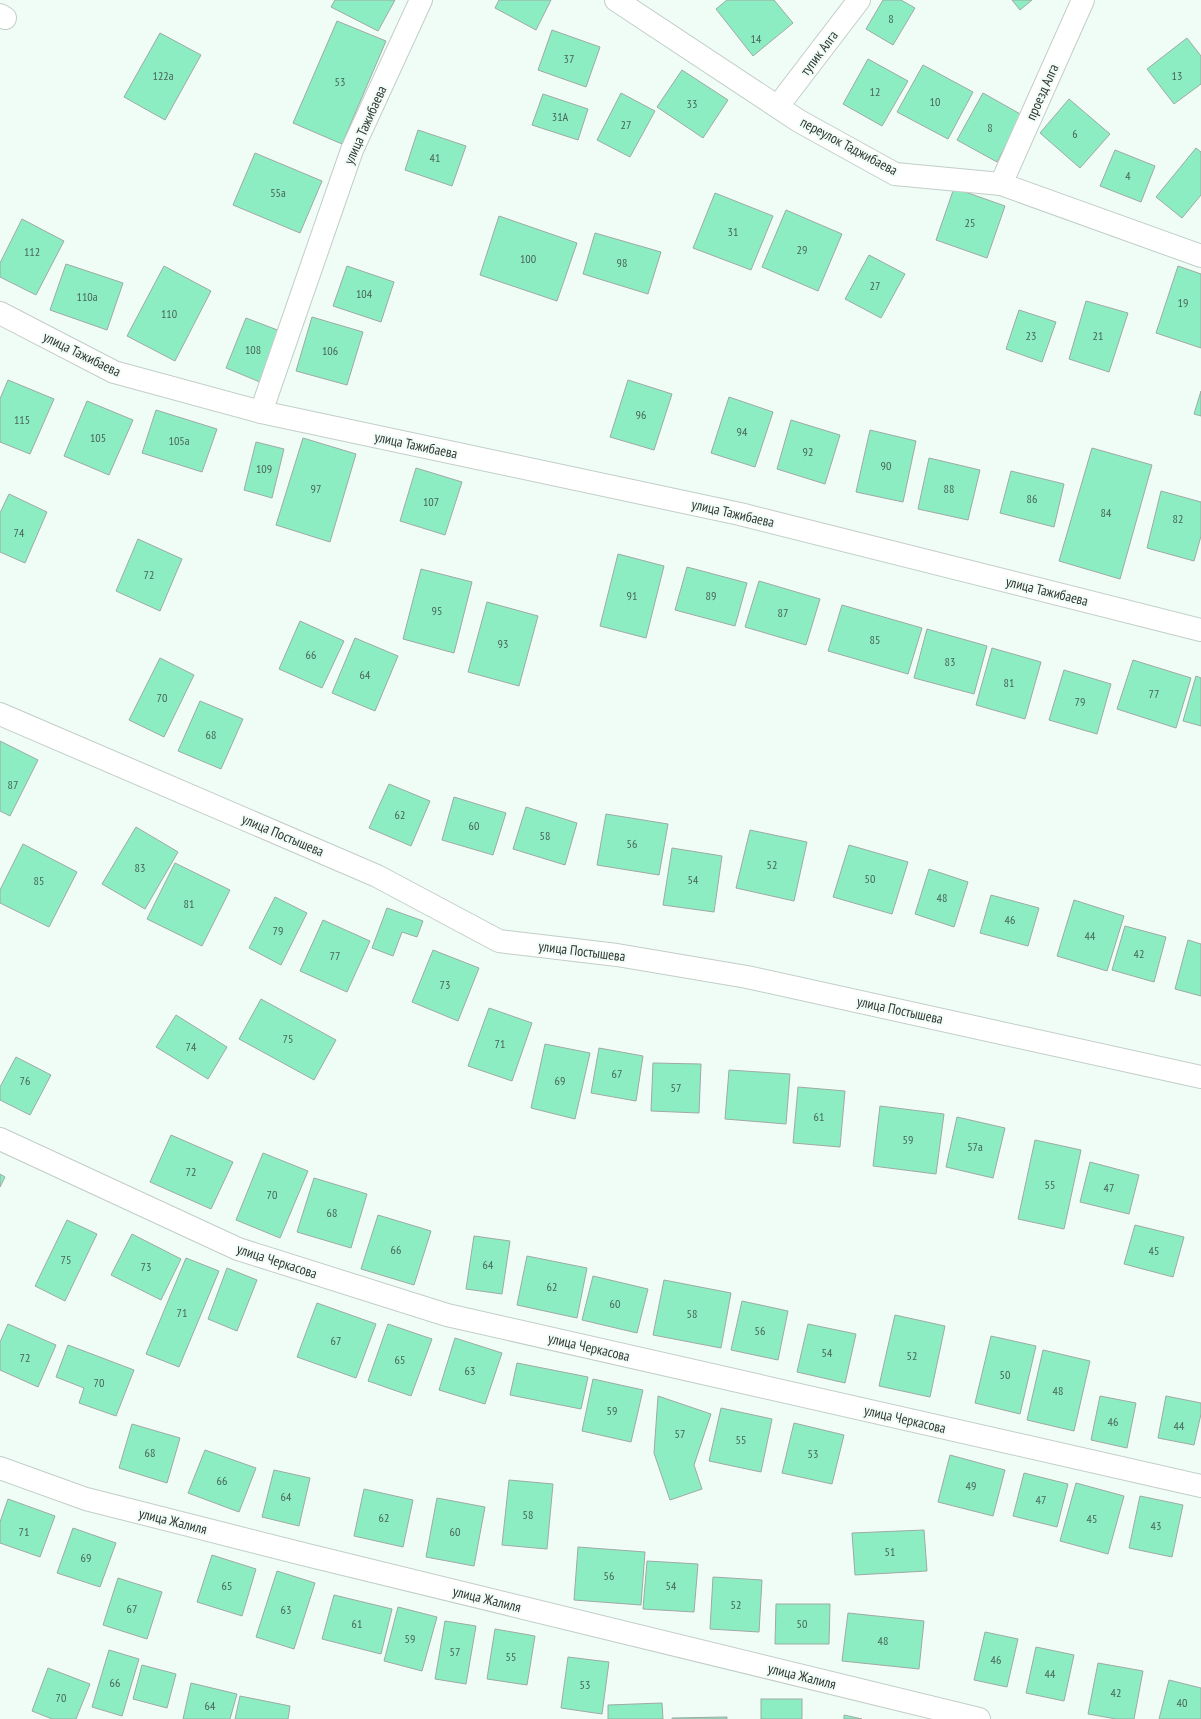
<svg xmlns="http://www.w3.org/2000/svg" width="1201" height="1719" font-family="'PT Sans Narrow',sans-serif">
	<style>
		.building { fill: #8cedc3; stroke: #9eaaa4 }
		.lines { fill: none; stroke-linecap: round; stroke-linejoin: round }
		.minor-casing { stroke: #c2cec8; stroke-width: 24 }
		.minor { stroke: #fff; stroke-width: 22 }
		.labels { text-anchor: middle; stroke-width: 4; stroke-linejoin: round; paint-order: stroke }
		.number-label { font-size: 12px; fill: #496458 }
		.street-label { font-size: 14px; fill: #333735; stroke: #f0fcf6 }
	</style>
	<rect width="100%" height="100%" fill="#f0fcf6"/>
	<g class="building">
		<path d="M335,0H395L378,31L331,7Z"/>
		<path d="M499,0H551L536,30L495,8Z"/>
		<path d="M727,0H774L793,23L753,56L716,9Z"/>
		<path d="M883,0H901L915,8L893,45L866,29Z"/>
		<path d="M1012,0H1032L1020,10Z"/>
		<path d="M337,21L386,41L342,144L293,123Z"/>
		<path d="M552,30L600,47L586,87L538,70Z"/>
		<path d="M160,33L201,55L165,120L124,97Z"/>
		<path d="M1187,38L1201,56V84L1174,104L1147,69Z"/>
		<path d="M868,59L908,81L882,126L843,104Z"/>
		<path d="M923,65L973,92L948,139L897,112Z"/>
		<path d="M682,70L728,100L703,138L657,107Z"/>
		<path d="M621,93L655,111L630,157L597,140Z"/>
		<path d="M983,93L1022,115L997,162L957,140Z"/>
		<path d="M543,94L588,109L578,140L532,125Z"/>
		<path d="M1069,99L1110,134L1080,168L1040,133Z"/>
		<path d="M418,130L466,146L452,186L405,170Z"/>
		<path d="M1196,148L1201,152V195L1182,218L1156,197Z"/>
		<path d="M1115,150L1155,166L1141,202L1100,186Z"/>
		<path d="M255,153L322,181L300,233L233,205Z"/>
		<path d="M954,188L1005,206L987,258L936,240Z"/>
		<path d="M715,193L773,216L751,270L693,248Z"/>
		<path d="M786,210L842,234L818,291L762,267Z"/>
		<path d="M499,216L577,243L557,301L480,275Z"/>
		<path d="M22,219L64,241L36,295L0,277V263Z"/>
		<path d="M595,233L661,252L648,294L583,274Z"/>
		<path d="M869,255L905,274L881,318L845,299Z"/>
		<path d="M66,264L123,283L107,330L50,310Z"/>
		<path d="M164,266L211,291L175,361L127,336Z"/>
		<path d="M347,266L394,282L381,322L333,306Z"/>
		<path d="M1178,266L1201,274V348L1156,333Z"/>
		<path d="M1086,301L1128,313L1109,372L1069,359Z"/>
		<path d="M1019,310L1056,322L1042,362L1006,349Z"/>
		<path d="M312,317L363,332L347,385L296,371Z"/>
		<path d="M246,318L280,331L260,382L226,368Z"/>
		<path d="M8,380L54,399L30,454L0,442V399Z"/>
		<path d="M628,380L672,394L654,450L610,437Z"/>
		<path d="M1201,391V416L1194,414Z"/>
		<path d="M729,397L773,412L755,467L711,453Z"/>
		<path d="M87,401L133,420L109,475L64,456Z"/>
		<path d="M156,410L217,429L202,472L142,453Z"/>
		<path d="M791,420L840,435L825,484L777,469Z"/>
		<path d="M870,430L916,441L903,502L856,492Z"/>
		<path d="M303,438L356,454L330,542L276,525Z"/>
		<path d="M256,442L284,449L272,498L244,490Z"/>
		<path d="M1092,448L1152,465L1120,579L1059,561Z"/>
		<path d="M929,458L980,470L968,520L918,509Z"/>
		<path d="M416,468L462,482L445,535L400,521Z"/>
		<path d="M1011,471L1064,484L1054,527L1000,513Z"/>
		<path d="M1161,491L1201,502V536L1194,561L1147,548Z"/>
		<path d="M9,494L47,512L25,563L0,552V513Z"/>
		<path d="M138,539L182,559L160,611L116,591Z"/>
		<path d="M618,554L664,566L646,638L600,626Z"/>
		<path d="M687,567L747,583L735,626L675,610Z"/>
		<path d="M421,569L472,582L454,653L403,639Z"/>
		<path d="M759,581L820,599L806,645L745,627Z"/>
		<path d="M487,602L538,616L519,686L468,672Z"/>
		<path d="M842,605L922,628L908,674L828,651Z"/>
		<path d="M300,621L344,641L322,688L279,669Z"/>
		<path d="M927,629L987,646L974,694L914,678Z"/>
		<path d="M355,638L398,656L375,711L332,693Z"/>
		<path d="M992,648L1041,662L1025,719L976,705Z"/>
		<path d="M160,658L194,675L164,737L129,720Z"/>
		<path d="M1133,660L1191,678L1176,728L1117,709Z"/>
		<path d="M1064,670L1111,684L1097,734L1049,720Z"/>
		<path d="M1196,676L1201,678V726L1183,721Z"/>
		<path d="M200,701L243,719L221,769L178,751Z"/>
		<path d="M0,741L38,760L10,816L0,811Z"/>
		<path d="M389,784L430,801L411,846L369,828Z"/>
		<path d="M454,797L506,813L493,855L442,840Z"/>
		<path d="M526,807L577,823L565,865L513,849Z"/>
		<path d="M606,814L668,824L659,875L597,865Z"/>
		<path d="M136,827L178,852L145,909L102,884Z"/>
		<path d="M750,830L807,842L794,901L736,888Z"/>
		<path d="M23,844L77,872L49,927L0,903V890Z"/>
		<path d="M849,845L908,862L892,914L833,897Z"/>
		<path d="M672,848L722,856L714,912L663,905Z"/>
		<path d="M175,863L230,890L202,946L147,919Z"/>
		<path d="M929,869L968,882L954,927L915,914Z"/>
		<path d="M991,895L1039,908L1028,946L980,933Z"/>
		<path d="M275,897L307,913L281,965L249,948Z"/>
		<path d="M1074,900L1124,916L1107,971L1057,956Z"/>
		<path d="M387,908L423,921L417,937L402,932L393,956L372,948Z"/>
		<path d="M323,920L370,941L347,992L300,971Z"/>
		<path d="M1125,926L1166,937L1154,982L1112,970Z"/>
		<path d="M1188,940L1201,944V996L1175,989Z"/>
		<path d="M433,950L479,968L458,1021L412,1002Z"/>
		<path d="M261,999L336,1040L314,1080L239,1039Z"/>
		<path d="M489,1008L532,1023L512,1081L468,1066Z"/>
		<path d="M176,1015L227,1047L208,1079L156,1047Z"/>
		<path d="M545,1044L590,1053L575,1119L531,1108Z"/>
		<path d="M599,1048L643,1056L636,1101L591,1093Z"/>
		<path d="M16,1057L51,1075L30,1115L0,1100V1087Z"/>
		<path d="M653,1063L701,1064L699,1113L651,1111Z"/>
		<path d="M729,1070L790,1074L786,1124L725,1119Z"/>
		<path d="M798,1087L845,1091L840,1147L793,1143Z"/>
		<path d="M880,1106L944,1114L936,1174L873,1166Z"/>
		<path d="M957,1117L1005,1128L993,1178L946,1167Z"/>
		<path d="M171,1135L233,1162L211,1209L150,1182Z"/>
		<path d="M1035,1140L1081,1150L1064,1229L1018,1219Z"/>
		<path d="M263,1153L308,1171L280,1238L236,1220Z"/>
		<path d="M1090,1162L1139,1175L1129,1214L1080,1202Z"/>
		<path d="M0,1174L5,1177L0,1187Z"/>
		<path d="M314,1178L367,1194L351,1248L297,1232Z"/>
		<path d="M378,1215L431,1231L414,1285L361,1269Z"/>
		<path d="M67,1220L97,1234L65,1301L35,1286Z"/>
		<path d="M1135,1225L1184,1237L1173,1277L1124,1264Z"/>
		<path d="M132,1234L181,1259L161,1300L111,1275Z"/>
		<path d="M474,1236L510,1241L502,1294L466,1289Z"/>
		<path d="M527,1256L587,1268L577,1318L517,1305Z"/>
		<path d="M186,1258L219,1271L179,1367L146,1354Z"/>
		<path d="M227,1268L257,1280L237,1331L208,1319Z"/>
		<path d="M593,1276L648,1289L637,1333L582,1320Z"/>
		<path d="M664,1280L731,1293L721,1348L653,1335Z"/>
		<path d="M742,1301L788,1311L778,1360L731,1350Z"/>
		<path d="M317,1303L376,1324L356,1378L297,1357Z"/>
		<path d="M895,1315L945,1326L930,1397L879,1386Z"/>
		<path d="M8,1324L56,1345L38,1387L0,1370V1342Z"/>
		<path d="M388,1324L432,1339L411,1396L368,1381Z"/>
		<path d="M808,1324L856,1334L845,1383L797,1372Z"/>
		<path d="M991,1336L1036,1346L1020,1414L975,1403Z"/>
		<path d="M455,1338L502,1353L485,1404L439,1390Z"/>
		<path d="M68,1345L134,1370L116,1416L79,1403L84,1388L56,1377Z"/>
		<path d="M1043,1350L1090,1361L1074,1431L1027,1420Z"/>
		<path d="M517,1363L588,1377L581,1409L510,1395Z"/>
		<path d="M593,1379L643,1390L631,1442L582,1431Z"/>
		<path d="M658,1396L711,1414L694,1465L702,1489L670,1500L654,1453Z"/>
		<path d="M1100,1396L1136,1403L1127,1448L1091,1440Z"/>
		<path d="M1166,1396L1201,1403V1414L1194,1445L1158,1438Z"/>
		<path d="M721,1408L772,1419L761,1472L709,1461Z"/>
		<path d="M794,1423L844,1435L832,1484L782,1473Z"/>
		<path d="M132,1424L180,1438L167,1483L119,1468Z"/>
		<path d="M205,1450L256,1468L239,1512L188,1493Z"/>
		<path d="M950,1455L1005,1470L993,1516L938,1502Z"/>
		<path d="M274,1470L310,1478L299,1526L262,1517Z"/>
		<path d="M1024,1473L1068,1484L1057,1527L1013,1516Z"/>
		<path d="M509,1480L553,1484L547,1549L502,1545Z"/>
		<path d="M1076,1483L1124,1496L1108,1554L1060,1541Z"/>
		<path d="M364,1489L413,1500L403,1547L354,1536Z"/>
		<path d="M1140,1496L1183,1505L1172,1557L1129,1548Z"/>
		<path d="M437,1498L485,1507L474,1566L426,1557Z"/>
		<path d="M8,1499L55,1516L40,1557L0,1543V1522Z"/>
		<path d="M73,1528L116,1543L100,1587L57,1573Z"/>
		<path d="M924,1530L927,1571L855,1575L852,1533Z"/>
		<path d="M578,1547L645,1552L641,1605L574,1600Z"/>
		<path d="M212,1555L256,1569L242,1616L197,1602Z"/>
		<path d="M647,1561L698,1564L694,1612L643,1609Z"/>
		<path d="M277,1571L315,1583L294,1649L256,1637Z"/>
		<path d="M713,1577L762,1580L759,1632L710,1629Z"/>
		<path d="M118,1578L162,1592L147,1639L103,1625Z"/>
		<path d="M334,1595L392,1609L381,1654L322,1639Z"/>
		<path d="M776,1604H830L829,1644H775Z"/>
		<path d="M398,1607L437,1617L422,1671L384,1661Z"/>
		<path d="M848,1613L924,1621L919,1669L842,1661Z"/>
		<path d="M445,1621L476,1626L466,1684L435,1679Z"/>
		<path d="M495,1629L535,1636L527,1685L487,1679Z"/>
		<path d="M985,1632L1018,1639L1007,1687L974,1680Z"/>
		<path d="M1036,1647L1074,1655L1064,1701L1026,1693Z"/>
		<path d="M109,1650L139,1659L122,1716L92,1707Z"/>
		<path d="M568,1657L609,1662L602,1714L561,1708Z"/>
		<path d="M1098,1663L1143,1671L1134,1719H1116L1088,1714Z"/>
		<path d="M142,1665L176,1674L167,1708L133,1699Z"/>
		<path d="M48,1668L90,1684L76,1719H52L32,1711Z"/>
		<path d="M1169,1680L1201,1688V1719H1159Z"/>
		<path d="M191,1683L237,1694L230,1719H183Z"/>
		<path d="M240,1696L290,1706L288,1719H235Z"/>
		<rect x="761" y="1699" width="41" height="20"/>
		<path d="M662,1703L663,1719H608V1705Z"/>
		<path d="M844,1715L862,1719H844Z"/>
		<path d="M727,1717V1719H672V1718Z"/>
	</g>
	<g class="lines">
		<g class="minor-casing">
			<g id="minor">
				<path d="M616,0L799,121L895,174L1001,184L1201,256"/>
				<path d="M0,15L5,18"/>
				<path d="M778,106L859,0"/>
				<path d="M1001,184L1083,0"/>
				<path d="M0,313L114,372L261,412L740,514L1201,630"/>
				<path d="M261,412L352,150L421,0"/>
				<path d="M0,714L377,876L499,941L617,955L747,977L1201,1077"/>
				<path d="M0,1139L238,1249L447,1315L1201,1486"/>
				<path d="M0,1468L86,1499L307,1555L979,1719"/>
			</g>
		</g>
		<use href="#minor" class="minor"/>
	</g>
	<g class="labels">
		<g class="number-label">
			<text x="891" y="23">8</text>
			<text x="756" y="43">14</text>
			<text x="569" y="63">37</text>
			<text x="163" y="80">122а</text>
			<text x="1177" y="80">13</text>
			<text x="340" y="86">53</text>
			<text x="875" y="96">12</text>
			<text x="935" y="106">10</text>
			<text x="692" y="108">33</text>
			<text x="560" y="121">31А</text>
			<text x="626" y="129">27</text>
			<text x="990" y="132">8</text>
			<text x="1075" y="138">6</text>
			<text x="435" y="162">41</text>
			<text x="1128" y="180">4</text>
			<text x="278" y="197">55а</text>
			<text x="970" y="227">25</text>
			<text x="733" y="236">31</text>
			<text x="802" y="254">29</text>
			<text x="32" y="256">112</text>
			<text x="528" y="263">100</text>
			<text x="622" y="267">98</text>
			<text x="875" y="290">27</text>
			<text x="364" y="298">104</text>
			<text x="87" y="301">110а</text>
			<text x="1183" y="307">19</text>
			<text x="169" y="318">110</text>
			<text x="1031" y="340">23</text>
			<text x="1098" y="340">21</text>
			<text x="253" y="354">108</text>
			<text x="330" y="355">106</text>
			<text x="641" y="419">96</text>
			<text x="22" y="424">115</text>
			<text x="742" y="436">94</text>
			<text x="98" y="442">105</text>
			<text x="179" y="445">105а</text>
			<text x="808" y="456">92</text>
			<text x="886" y="470">90</text>
			<text x="264" y="473">109</text>
			<text x="316" y="493">97</text>
			<text x="949" y="493">88</text>
			<text x="1032" y="503">86</text>
			<text x="431" y="506">107</text>
			<text x="1106" y="517">84</text>
			<text x="1178" y="523">82</text>
			<text x="19" y="537">74</text>
			<text x="149" y="579">72</text>
			<text x="632" y="600">91</text>
			<text x="711" y="600">89</text>
			<text x="437" y="615">95</text>
			<text x="783" y="617">87</text>
			<text x="875" y="644">85</text>
			<text x="503" y="648">93</text>
			<text x="311" y="659">66</text>
			<text x="950" y="666">83</text>
			<text x="365" y="679">64</text>
			<text x="1009" y="687">81</text>
			<text x="1154" y="698">77</text>
			<text x="162" y="702">70</text>
			<text x="1080" y="706">79</text>
			<text x="211" y="739">68</text>
			<text x="13" y="789">87</text>
			<text x="400" y="819">62</text>
			<text x="474" y="830">60</text>
			<text x="545" y="840">58</text>
			<text x="632" y="848">56</text>
			<text x="772" y="869">52</text>
			<text x="140" y="872">83</text>
			<text x="870" y="883">50</text>
			<text x="693" y="884">54</text>
			<text x="39" y="885">85</text>
			<text x="942" y="902">48</text>
			<text x="189" y="908">81</text>
			<text x="1010" y="924">46</text>
			<text x="278" y="935">79</text>
			<text x="1090" y="940">44</text>
			<text x="1139" y="958">42</text>
			<text x="335" y="960">77</text>
			<text x="445" y="989">73</text>
			<text x="288" y="1043">75</text>
			<text x="500" y="1048">71</text>
			<text x="191" y="1051">74</text>
			<text x="617" y="1078">67</text>
			<text x="25" y="1085">76</text>
			<text x="560" y="1085">69</text>
			<text x="676" y="1092">57</text>
			<text x="819" y="1121">61</text>
			<text x="908" y="1144">59</text>
			<text x="975" y="1151">57а</text>
			<text x="191" y="1176">72</text>
			<text x="1050" y="1189">55</text>
			<text x="1109" y="1192">47</text>
			<text x="272" y="1199">70</text>
			<text x="332" y="1217">68</text>
			<text x="396" y="1254">66</text>
			<text x="1154" y="1255">45</text>
			<text x="66" y="1264">75</text>
			<text x="488" y="1269">64</text>
			<text x="146" y="1271">73</text>
			<text x="552" y="1291">62</text>
			<text x="615" y="1308">60</text>
			<text x="182" y="1317">71</text>
			<text x="692" y="1318">58</text>
			<text x="760" y="1335">56</text>
			<text x="336" y="1345">67</text>
			<text x="827" y="1357">54</text>
			<text x="912" y="1360">52</text>
			<text x="25" y="1362">72</text>
			<text x="400" y="1364">65</text>
			<text x="470" y="1375">63</text>
			<text x="1005" y="1379">50</text>
			<text x="99" y="1387">70</text>
			<text x="1058" y="1395">48</text>
			<text x="612" y="1415">59</text>
			<text x="1113" y="1426">46</text>
			<text x="1179" y="1430">44</text>
			<text x="680" y="1438">57</text>
			<text x="741" y="1444">55</text>
			<text x="150" y="1457">68</text>
			<text x="813" y="1458">53</text>
			<text x="222" y="1485">66</text>
			<text x="971" y="1490">49</text>
			<text x="286" y="1501">64</text>
			<text x="1041" y="1504">47</text>
			<text x="528" y="1519">58</text>
			<text x="384" y="1522">62</text>
			<text x="1092" y="1523">45</text>
			<text x="1156" y="1530">43</text>
			<text x="24" y="1536">71</text>
			<text x="455" y="1536">60</text>
			<text x="890" y="1556">51</text>
			<text x="86" y="1562">69</text>
			<text x="609" y="1580">56</text>
			<text x="227" y="1590">65</text>
			<text x="671" y="1590">54</text>
			<text x="736" y="1609">52</text>
			<text x="132" y="1613">67</text>
			<text x="286" y="1614">63</text>
			<text x="357" y="1628">61</text>
			<text x="802" y="1628">50</text>
			<text x="410" y="1643">59</text>
			<text x="883" y="1645">48</text>
			<text x="455" y="1656">57</text>
			<text x="511" y="1661">55</text>
			<text x="996" y="1664">46</text>
			<text x="1050" y="1678">44</text>
			<text x="115" y="1687">66</text>
			<text x="585" y="1689">53</text>
			<text x="1116" y="1697">42</text>
			<text x="61" y="1702">70</text>
			<text x="1182" y="1707">40</text>
			<text x="210" y="1710">64</text>
		</g>
		<g class="street-label">
			<text transform="translate(819 53) rotate(-53)" y="5">тупик Алга</text>
			<text transform="translate(1042 92) rotate(-66)" y="5">проезд Алга</text>
			<text transform="translate(365 125) rotate(-66)" y="5">улица Тажибаева</text>
			<text transform="translate(849 146) rotate(28)" y="5">переулок Таджибаева</text>
			<text transform="translate(82 354) rotate(26)" y="5">улица Тажибаева</text>
			<text transform="translate(416 445) rotate(12)" y="5">улица Тажибаева</text>
			<text transform="translate(733 513) rotate(13)" y="5">улица Тажибаева</text>
			<text transform="translate(1047 591) rotate(14)" y="5">улица Тажибаева</text>
			<text transform="translate(283 835) rotate(23)" y="5">улица Постышева</text>
			<text transform="translate(582 951) rotate(7)" y="5">улица Постышева</text>
			<text transform="translate(900 1010) rotate(12)" y="5">улица Постышева</text>
			<text transform="translate(277 1261) rotate(18)" y="5">улица Черкасова</text>
			<text transform="translate(589 1347) rotate(13)" y="5">улица Черкасова</text>
			<text transform="translate(905 1419) rotate(13)" y="5">улица Черкасова</text>
			<text transform="translate(173 1521) rotate(14)" y="5">улица Жалиля</text>
			<text transform="translate(487 1599) rotate(14)" y="5">улица Жалиля</text>
			<text transform="translate(802 1676) rotate(14)" y="5">улица Жалиля</text>
		</g>
	</g>
</svg>
